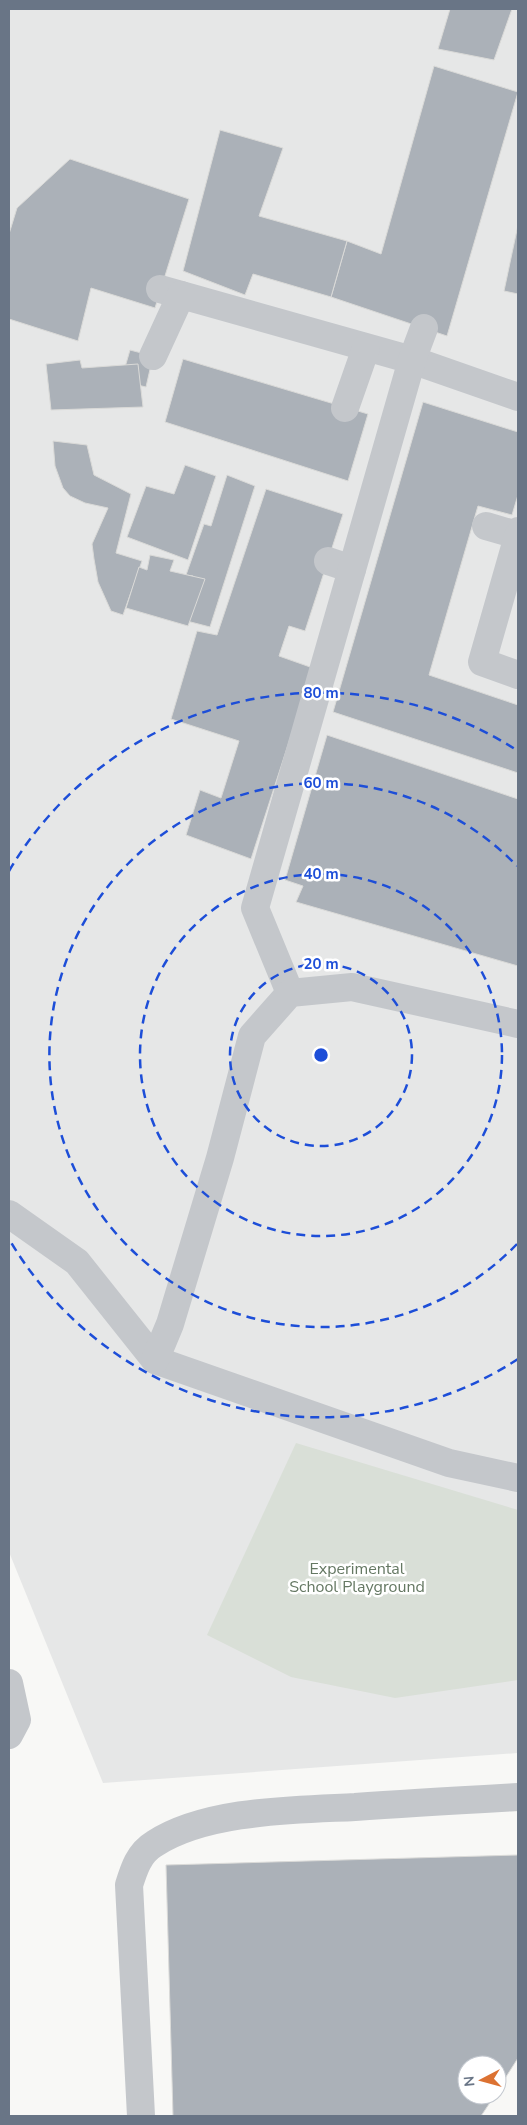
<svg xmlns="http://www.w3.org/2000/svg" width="527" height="2125" font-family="'Nunito Sans',sans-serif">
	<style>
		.built { fill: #e6e7e7 }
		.green { fill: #d9dfd7 }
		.building { fill: #abb1b8; stroke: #dadad8 }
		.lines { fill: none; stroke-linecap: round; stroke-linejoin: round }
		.minor { stroke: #c4c7cb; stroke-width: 28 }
		.ring { fill: none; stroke: #1d4ed8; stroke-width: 2.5; stroke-dasharray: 9 6 }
		.labels { text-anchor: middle; stroke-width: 5; stroke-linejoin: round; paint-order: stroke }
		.park-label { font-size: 16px; fill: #657863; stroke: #fff }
		.centre { fill: #1d4ed8; stroke: #fff; stroke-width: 2.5 }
		.ring-label { font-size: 15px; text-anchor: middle; font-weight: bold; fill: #1d4ed8; stroke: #fff; stroke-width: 5; stroke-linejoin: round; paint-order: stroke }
	</style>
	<rect width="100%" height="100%" fill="#f8f8f6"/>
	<path class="built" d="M9,9H518V1753L103,1783L9,1552Z"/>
	<path class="green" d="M296,1443L518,1510V1680L395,1698L291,1677L207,1635Z"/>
	<g class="building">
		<path d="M450,9H512L494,60L438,49Z"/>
		<path d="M434,66L518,92L447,336L331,297L347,241L381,254Z"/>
		<path d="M220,130L283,148L259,216L347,241L331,297L253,274L245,295L183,271Z"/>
		<path d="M70,159L189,199L155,308L91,288L78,341L9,319V234L17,208Z"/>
		<path d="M518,225V294L504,291Z"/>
		<path d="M130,350L153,356L146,387L121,381Z"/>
		<path d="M183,359L368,414L348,481L165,422Z"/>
		<path d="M80,360L82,368L138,364L143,407L51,410L46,364Z"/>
		<path d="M423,402L518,432V495L512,515L478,506L429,675L518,705V773L333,712Z"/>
		<path d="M53,441L87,445L94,475L131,494L116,553L142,561L123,615L111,611L98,582L94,559L92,544L108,508L85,503L70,496L63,488L55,466Z"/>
		<path d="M185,465L216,476L188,560L127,537L146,486L174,494Z"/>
		<path d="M227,475L255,486L210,627L179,619L193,576L186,575L204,524L211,526Z"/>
		<path d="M266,489L343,514L305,631L289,626L279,656L313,668L251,859L186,835L200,790L221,798L239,741L171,719L197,631L217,635Z"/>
		<path d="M150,555L174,560L170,571L205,579L188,626L126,608L139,567L147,570Z"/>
		<path d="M327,735L518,799V966L296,902L303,886L285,880Z"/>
		<path d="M518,1855V2058L497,2091V2065H467V2095H495L481,2116H173L166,1865Z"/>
	</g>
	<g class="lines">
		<g class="minor">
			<path d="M160,289L412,360L518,397"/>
			<path d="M153,356L181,295"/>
			<path d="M345,408L366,348"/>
			<path d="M486,526L517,535L518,531"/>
			<path d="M518,536L482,662L518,675"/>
			<path d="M328,561L352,569"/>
			<path d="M290,993L255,908L412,360L424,328"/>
			<path d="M9,1214L77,1262L155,1360L449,1463L518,1478"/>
			<path d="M155,1360L170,1324L220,1158L252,1036L290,993L352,987L518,1024"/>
			<path d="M9,1683L17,1720L9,1735"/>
			<path d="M141,2116L129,1885C134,1869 139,1853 154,1844C206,1810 294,1810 355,1807C409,1803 464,1800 518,1797"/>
		</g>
	</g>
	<g class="ring">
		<circle cx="321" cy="1055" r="91"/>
		<circle cx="321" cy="1055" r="181"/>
		<path d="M517 1244A272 272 0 1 1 517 866"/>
		<path d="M518 1359A362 362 0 0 1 9 1239M9 871A362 362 0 0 1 518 751"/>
	</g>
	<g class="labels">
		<g class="park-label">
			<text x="357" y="1574">Experimental<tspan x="357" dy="18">School Playground</tspan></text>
		</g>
	</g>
	<circle cx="321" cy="1055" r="8" class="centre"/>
	<g class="ring-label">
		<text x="321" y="698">80 m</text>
		<text x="321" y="788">60 m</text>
		<text x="321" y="879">40 m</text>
		<text x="321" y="969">20 m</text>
	</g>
	<rect width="527" height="2125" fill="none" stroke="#697586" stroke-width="20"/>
	<g transform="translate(482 2080) rotate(264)"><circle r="24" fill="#ffffff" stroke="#c3c8cf"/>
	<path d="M0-4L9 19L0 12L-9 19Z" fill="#dc7232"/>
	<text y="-8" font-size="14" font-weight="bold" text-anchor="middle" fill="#697586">N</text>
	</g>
</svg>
